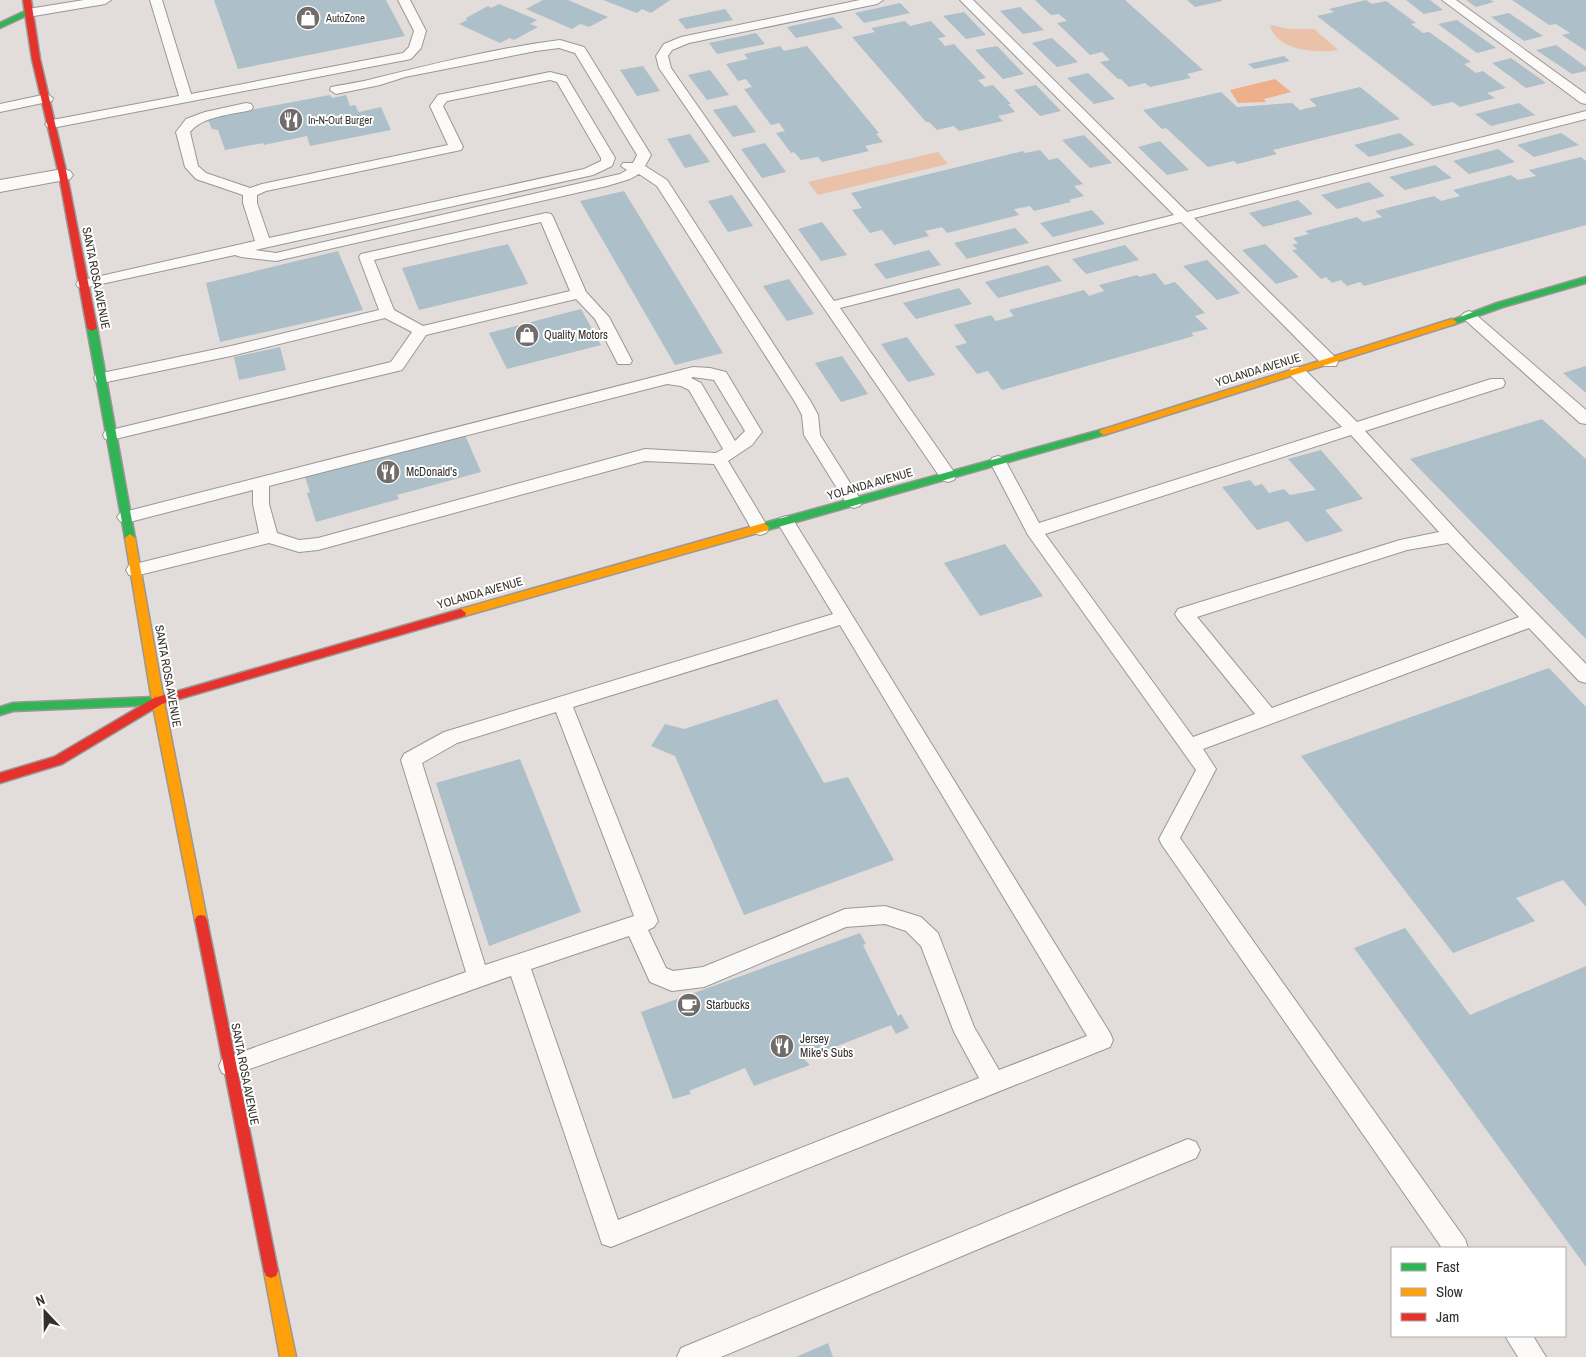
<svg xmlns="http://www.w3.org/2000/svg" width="1586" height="1357" font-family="'Archivo Narrow',sans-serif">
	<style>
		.green { fill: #e9c2a9 }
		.water { fill: #eeb08a }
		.building { fill: #adbfc8 }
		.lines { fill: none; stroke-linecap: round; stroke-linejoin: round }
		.lane-casing { stroke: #9a9795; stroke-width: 2 }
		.street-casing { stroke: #9a9795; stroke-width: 2 }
		.fast-casing { stroke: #9a9795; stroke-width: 3 }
		.slow-casing { stroke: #9a9795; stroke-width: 3 }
		.jam-casing { stroke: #9a9795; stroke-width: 3 }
		.lane { fill: #fbfaf9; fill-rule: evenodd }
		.street { fill: #fbfaf9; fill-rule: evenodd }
		.fast { fill: #30b455; fill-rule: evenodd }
		.slow { fill: #ff9f0a; fill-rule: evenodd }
		.jam { fill: #e5322d; fill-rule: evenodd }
		.labels { text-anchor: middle; stroke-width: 4; stroke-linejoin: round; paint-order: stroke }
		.far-poi-label { font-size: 11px; fill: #34302d; stroke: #fff; text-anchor: start }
		.street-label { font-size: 12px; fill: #34302d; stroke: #fff }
		.poi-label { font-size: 12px; fill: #34302d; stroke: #fff; text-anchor: start }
	</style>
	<rect width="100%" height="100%" fill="#e2ddda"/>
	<g class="green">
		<path d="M1270,25L1290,29H1314L1338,50C1317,54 1275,50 1270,25Z"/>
		<path d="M938,152L948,164L818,195L808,182Z"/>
	</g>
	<path class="water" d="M1275,79L1291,92L1264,99L1266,102L1238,103L1230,90Z"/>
	<g class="building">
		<path d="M214,0H386L405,36L238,69Z"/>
		<path d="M543,0H568L608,17L589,27L580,24L572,29L526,9Z"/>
		<path d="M603,0H670L651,13L642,9L637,13Z"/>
		<path d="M1035,0H1125L1203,70L1187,74L1191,78L1150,87L1145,83L1129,87L1121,79H1118L1100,62L1110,60L1102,52L1090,55L1057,23L1067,21L1059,14L1051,15Z"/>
		<path d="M1187,0H1222V1L1195,7Z"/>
		<path d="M1366,0L1372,4L1386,1L1416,23L1411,24L1423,33L1429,32L1471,62L1464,64L1476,73L1483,71L1506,88L1487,93L1495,98L1460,107L1453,102L1433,106L1317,16L1334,12L1329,9Z"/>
		<path d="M1406,0H1430L1443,10L1424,14Z"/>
		<path d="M1466,0H1491L1494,2L1476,7Z"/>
		<path d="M1512,0H1586V51L1562,35L1570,33L1556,24L1549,25Z"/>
		<path d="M900,3L910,13L864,23L855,13Z"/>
		<path d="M499,4L537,20L530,24L538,27L514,40L510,38L500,43L459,24L467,20L466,18L488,6L491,8Z"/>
		<path d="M1020,7L1044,30L1023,34L1000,11Z"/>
		<path d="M725,9L733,20L686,29L678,19Z"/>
		<path d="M964,12L986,35L966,39L943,16Z"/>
		<path d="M1509,13L1543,36L1524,41L1491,17Z"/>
		<path d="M833,17L843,28L796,38L787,27Z"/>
		<path d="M1457,20L1496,48L1477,53L1438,24Z"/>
		<path d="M905,21L910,26L931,21L946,37L938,38L945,46L954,44L986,78L978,80L985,87L993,85L1011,104H1008L1015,112L998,116L1003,121L959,131L954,126L937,130L929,122H926L852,37L875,32L871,28Z"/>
		<path d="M756,33L765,44L717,54L709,43Z"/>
		<path d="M1052,38L1078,62L1057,67L1032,43Z"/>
		<path d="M1556,45L1586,67V71L1572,74L1536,50Z"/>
		<path d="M780,46L784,51L807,46L879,133L876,134L883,142L865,146L869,151L822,162L818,157L801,160L794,152L791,153L776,133L785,131L779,123L771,125L744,89L752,87L746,79L738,81L726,64L748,59L744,54Z"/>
		<path d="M997,46L1024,74L1003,79L975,50Z"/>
		<path d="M1284,56L1290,61L1254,69L1248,64Z"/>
		<path d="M1511,58L1546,83L1526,88L1492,63Z"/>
		<path d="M643,66L660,91L637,96L620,70Z"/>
		<path d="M710,70L729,95L707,100L688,75Z"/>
		<path d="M1088,73L1115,99L1094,104L1067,78Z"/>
		<path d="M1036,85L1061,111L1040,116L1014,90Z"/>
		<path d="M1360,87L1400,119L1273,150L1277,154L1237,164L1234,161L1208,167L1166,128L1162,129L1143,110L1221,92L1237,107L1292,103L1300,110L1317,106L1309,99Z"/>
		<path d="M330,95L332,98L346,95L350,106L355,105L359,112L381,107L391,130L310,146L307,136L264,145L263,143L225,150L218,130L212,129L208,120L212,117Z"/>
		<path d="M1519,103L1535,115L1491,126L1475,114Z"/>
		<path d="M736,105L756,132L733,137L713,110Z"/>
		<path d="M1400,133L1415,145L1369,157L1354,145Z"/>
		<path d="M1561,133L1579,145L1534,157L1517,145Z"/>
		<path d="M690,134L710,162L685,168L667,139Z"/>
		<path d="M1084,135L1112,163L1090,168L1062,140Z"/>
		<path d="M1160,141L1189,170L1167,175L1138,147Z"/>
		<path d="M765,143L786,172L762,178L741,149Z"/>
		<path d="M1498,149L1515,162L1469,174L1453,161Z"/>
		<path d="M1040,150L1049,160L1058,158L1083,184L1074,186L1084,196L1069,200L1071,202L1034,211L1030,206L1014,209L1019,215L947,233L942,227L925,231L929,236L894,245L882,230L870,233L852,210L862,208L851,193L1023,151L1025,153Z"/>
		<path d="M1581,157L1586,161V225L1364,286L1360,282L1347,286L1341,280L1332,283L1326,277L1321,279L1292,250L1297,249L1292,245L1298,243L1293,238L1309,234L1305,231L1357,217L1363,222L1382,217L1375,211L1434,196L1441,201L1460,196L1453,190L1511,175L1518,180L1536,176L1529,170Z"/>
		<path d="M1435,165L1452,178L1405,190L1389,177Z"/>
		<path d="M1369,182L1385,196L1337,209L1321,195Z"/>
		<path d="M624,191L723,353L675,365L580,201Z"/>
		<path d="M732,195L753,226L728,232L708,201Z"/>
		<path d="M1298,200L1313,214L1263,227L1249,213Z"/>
		<path d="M1092,210L1105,224L1053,237L1040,223Z"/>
		<path d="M822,222L847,255L821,261L798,229Z"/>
		<path d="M1015,228L1029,243L967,259L954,243Z"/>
		<path d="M508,244L528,284L419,310L402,268Z"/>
		<path d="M1265,244L1299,277L1276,284L1242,250Z"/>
		<path d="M1125,245L1139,260L1086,274L1072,259Z"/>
		<path d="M929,250L941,265L886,279L874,264Z"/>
		<path d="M338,251L363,310L220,342L206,283Z"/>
		<path d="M1207,260L1240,293L1217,300L1183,266Z"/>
		<path d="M1048,265L1062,281L998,298L985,282Z"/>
		<path d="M1155,273L1165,285L1175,282L1205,313L1195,316L1208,329L1191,333L1194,336L1002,390L988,371L977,374L955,346L967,343L954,325L991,315L996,321L1014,316L1009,310L1084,290L1089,296L1104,291L1099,285L1137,275L1139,277Z"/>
		<path d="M789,279L814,314L787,321L763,286Z"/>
		<path d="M959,288L972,304L916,319L903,303Z"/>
		<path d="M581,309L601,345L507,369L489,333Z"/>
		<path d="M907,337L935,375L908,382L881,344Z"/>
		<path d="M280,347L286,370L239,380L234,357Z"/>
		<path d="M842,356L868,394L841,402L815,363Z"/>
		<path d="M1586,366V393L1563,373Z"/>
		<path d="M1542,419L1586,459V639L1410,459Z"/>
		<path d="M465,435L481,472L397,495L399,499L316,522L307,493L310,492L305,477Z"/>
		<path d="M1321,450L1363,499L1325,510L1343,531L1306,542L1288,521L1257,530L1222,487L1250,480L1255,486L1262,484L1269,493L1284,489L1290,495L1316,490L1288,459Z"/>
		<path d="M1005,544L1043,596L980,616L944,563Z"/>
		<path d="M1549,668L1586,707V907L1563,880L1516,898L1535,921L1453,953L1301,756Z"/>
		<path d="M777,699L824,783L848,777L894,860L744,915L675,756L651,746L665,724L684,729Z"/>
		<path d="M520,759L581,912L489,946L436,783Z"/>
		<path d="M1405,928L1470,1015L1586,966V1267L1354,948Z"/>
		<path d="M860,933L866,944L863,945L898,1016L901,1014L909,1028L896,1034L891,1025L804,1059L810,1065L754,1086L745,1068L689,1091L691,1094L673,1099L641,1012Z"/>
		<path d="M828,1343L833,1357H796Z"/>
	</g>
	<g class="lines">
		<g class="lane-casing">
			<g id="lane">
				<path d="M84,0H111L105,4L28,17L22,13L28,9Z"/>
				<path d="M150,0H162L191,94L403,53L409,47L414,31L398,0H410L426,31L421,48L411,59L52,128L47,127L45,124L52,120L179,96Z"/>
				<path d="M860,0H883L877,4L689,43L672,50L668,56L671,68L834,301L1174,215L960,0H973L1187,212L1586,111V119L1194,218L1336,358L1338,362L1336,366H1324L1181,222L840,308L954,472L956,476L954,480L948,482L942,480L659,68L656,56L664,44L681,37Z"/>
				<path d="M1442,0H1456L1586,94V104L1581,103Z"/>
				<path d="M560,40L584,47L586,50L651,155L645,166L667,180L811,402L818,415L820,435L862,502L860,506L854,508L848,506L804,435L802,415L795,402L657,186L639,174L630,179L607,186L276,261L241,257L235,255L83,288L78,287L76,284L78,281L83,280L255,241L243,203V195L196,179L185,167L176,132L186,119L205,112L246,103L251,104L253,107L251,110C231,115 203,116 190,132L198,166L206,173L250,188L262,184L448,145L430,106L438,95L550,72L566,76L615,158L612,166L593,175L255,250L276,253L620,174L627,170L621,166L623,163H633L637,155L575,53L559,48L536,51L405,77L380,85L336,94L330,90L331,87C346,84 362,82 376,78C437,63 498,48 560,40ZM550,80L557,82L601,158V161L584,169L269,238L257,203V195L266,191L461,150L463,147L443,106L447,101Z"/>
				<path d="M47,94L53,98L52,101L0,112V104Z"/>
				<path d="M546,213L551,214L553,217L586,292L609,317L632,361L630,364H618L595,319L576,299L426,335L402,370L111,440L105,439L103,435L105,431L111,430L391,362L412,332L385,318L231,356L102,383L96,382L94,378L96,374L102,373L231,346L379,310L359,257L361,254ZM541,222L570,291L423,326L394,310L374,260Z"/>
				<path d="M1469,311L1474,313L1586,410V424L1580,423L1464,319L1461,316L1464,313Z"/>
				<path d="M693,367L710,368L726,372L762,432L752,445L728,461L769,529L766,533L760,535L754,533L714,464L645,461L318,550L299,552L269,543L135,576L129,575L126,570L129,565L135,564L259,533L253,504V490L126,523L120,521L117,517L120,513ZM693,377L714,380L745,431L735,441L701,383L691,378ZM667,384L681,386L689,390L723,449L716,453L645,449L318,538L299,540L277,533L269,504V486Z"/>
				<path d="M1297,367L1303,368L1357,422L1491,379H1503L1505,383L1503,387L1365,431L1470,545L1586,664V683L1579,681L1529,628L1203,749L1216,769L1180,838L1465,1239L1468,1248H1442L1162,845L1159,839L1196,770L1028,535L990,462L992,458L998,456L1004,458L1039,523L1342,427L1291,376L1289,372L1291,368ZM1351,435L1439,532L1400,540L1178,609L1175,614L1178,619L1255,714L1193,737L1045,534ZM1448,543L1519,617L1272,708L1197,617L1407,550Z"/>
				<path d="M786,516L792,518L1110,1033L1113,1040L1110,1047L611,1247L602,1244L599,1235L511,976L230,1076L222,1073L219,1066L222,1059L466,972L401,760L404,754L444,732L833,614L777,522L780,518ZM840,625L1087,1036L999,1070L974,1027L938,933L921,917L885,906L845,909L703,967L673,971L666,968L648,930L654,927L658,921L573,707ZM556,712L634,916L485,965L422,763L457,743ZM885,924L906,931L921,946L954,1032L979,1078L618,1220L531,969L629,936L650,982L672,991L704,987L846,927Z"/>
				<path d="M1188,1139L1196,1142L1200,1150L1196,1158L721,1357H677L681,1348Z"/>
				<path d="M1505,1336H1533L1546,1357H1518Z"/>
			</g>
		</g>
		<g class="street-casing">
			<path id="street" d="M63,169L70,171L73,175L70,179L0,192V180Z"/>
		</g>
		<g class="fast-casing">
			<g id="fast">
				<path d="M25,11L32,13L0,28V23Z"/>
				<path d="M1586,277V283L1503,307L1455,324L1452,325L1447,322L1497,303Z"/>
				<path d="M92,325L97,328L135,538L130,542L125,538L87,328Z"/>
				<path d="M1104,429L1109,432L1107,434L764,531L759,527L764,523Z"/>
				<path d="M154,697L158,698L160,701L158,704L154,705L13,711L0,715V707L13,703Z"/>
			</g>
		</g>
		<g class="slow-casing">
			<g id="slow">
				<path d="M1452,319L1457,322L1455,324L1107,434L1104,435L1099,432L1101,430Z"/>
				<path d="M764,523L769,527L768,530L461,617L456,613L461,609Z"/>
				<path d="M130,534L135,538L164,701L207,920L205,924L201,925L197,924L195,920L152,701L125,538Z"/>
				<path d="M271,1264L276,1266L278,1271L296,1357H280L264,1271L266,1266Z"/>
			</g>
		</g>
		<g class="jam-casing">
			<g id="jam">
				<path d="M23,0H31L40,59L67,175L97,328L92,331L87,328L59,175L32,59Z"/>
				<path d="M461,609L466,613L465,616L162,704L62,764L0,783V773L54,757L154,698Z"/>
				<path d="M201,915L205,916L207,920L278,1271L276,1276L271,1278L266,1276L264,1271L195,920L197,916Z"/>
			</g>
		</g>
		<use href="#lane" class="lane"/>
		<use href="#street" class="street"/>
		<use href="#fast" class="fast"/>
		<use href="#slow" class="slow"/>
		<use href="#jam" class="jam"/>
	</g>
	<defs>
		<g id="shop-disc" transform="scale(1.25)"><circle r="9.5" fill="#716d6a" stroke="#fff"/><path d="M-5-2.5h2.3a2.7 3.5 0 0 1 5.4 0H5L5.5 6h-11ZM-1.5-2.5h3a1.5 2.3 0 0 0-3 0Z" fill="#fff"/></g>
		<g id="restaurant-disc" transform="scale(1.25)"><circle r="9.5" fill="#716d6a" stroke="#fff"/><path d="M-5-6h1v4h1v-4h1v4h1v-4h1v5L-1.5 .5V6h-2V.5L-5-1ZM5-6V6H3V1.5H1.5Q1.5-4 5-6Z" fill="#fff"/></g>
		<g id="cafe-disc" transform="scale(1.25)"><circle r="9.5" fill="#716d6a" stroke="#fff"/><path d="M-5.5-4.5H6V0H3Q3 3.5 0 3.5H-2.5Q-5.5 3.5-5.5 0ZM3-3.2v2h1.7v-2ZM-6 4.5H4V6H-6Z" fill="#fff"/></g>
	</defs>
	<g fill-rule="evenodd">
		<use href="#shop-disc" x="308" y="18"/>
		<use href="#restaurant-disc" x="291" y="120"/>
		<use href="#shop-disc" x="527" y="335"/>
		<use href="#restaurant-disc" x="388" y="472"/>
		<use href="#cafe-disc" x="689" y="1005"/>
		<use href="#restaurant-disc" x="782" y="1046"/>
	</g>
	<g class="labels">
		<g class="far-poi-label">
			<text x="326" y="22">AutoZone</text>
			<text x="308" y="124">In-N-Out Burger</text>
		</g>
		<g class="street-label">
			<text transform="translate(96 278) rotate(79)" y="4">SANTA ROSA AVENUE</text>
			<text transform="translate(1258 370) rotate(-17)" y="4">YOLANDA AVENUE</text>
			<text transform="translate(870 484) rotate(-16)" y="4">YOLANDA AVENUE</text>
			<text transform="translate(480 593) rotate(-16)" y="4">YOLANDA AVENUE</text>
			<text transform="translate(168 676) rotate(80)" y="4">SANTA ROSA AVENUE</text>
			<text transform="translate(245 1074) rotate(79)" y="4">SANTA ROSA AVENUE</text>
		</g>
		<g class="poi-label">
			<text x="544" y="339">Quality Motors</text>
			<text x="406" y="476">McDonald's</text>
			<text x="706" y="1009">Starbucks</text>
			<text x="800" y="1043">Jersey<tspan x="800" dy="14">Mike's Subs</tspan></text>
		</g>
	</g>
	<rect x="1391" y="1247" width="175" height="90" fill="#ffffff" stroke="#aeacab"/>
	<rect x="1401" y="1263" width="25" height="8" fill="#30b455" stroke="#aeacab"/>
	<text x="1436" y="1272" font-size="15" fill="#34302d">Fast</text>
	<rect x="1401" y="1288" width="25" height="8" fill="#ff9f0a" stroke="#aeacab"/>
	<text x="1436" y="1297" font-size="15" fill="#34302d">Slow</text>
	<rect x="1401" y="1313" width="25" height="8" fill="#e5322d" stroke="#aeacab"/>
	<text x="1436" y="1322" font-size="15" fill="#34302d">Jam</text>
	<g transform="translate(45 1312) rotate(338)" stroke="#ffffff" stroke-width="4" paint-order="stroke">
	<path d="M0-4L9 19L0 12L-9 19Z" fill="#34302d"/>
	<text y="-8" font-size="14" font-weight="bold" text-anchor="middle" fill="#34302d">N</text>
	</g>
</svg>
